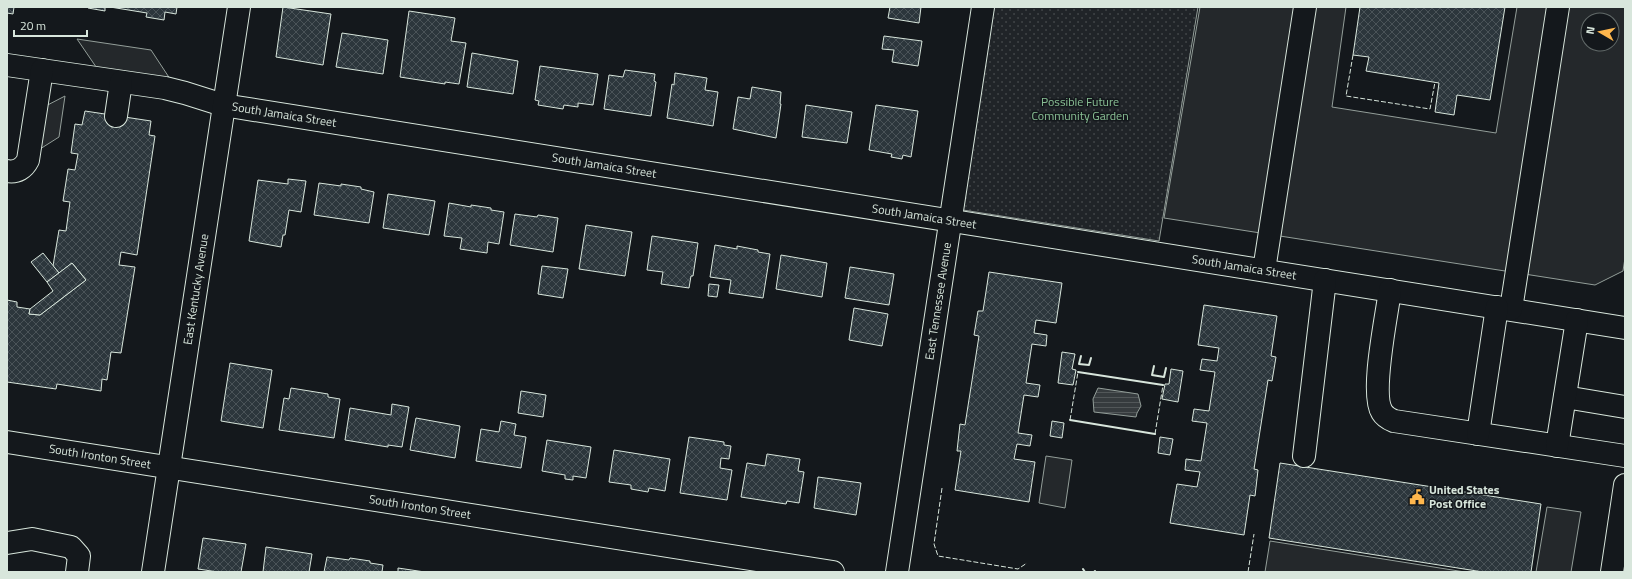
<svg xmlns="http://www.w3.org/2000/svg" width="1632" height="579" font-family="'Titillium Web',sans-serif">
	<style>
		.park { fill: url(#park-dots); stroke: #939e99 }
		.parking { fill: #24282b; stroke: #939e99; fill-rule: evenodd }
		.water { fill: url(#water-rules); stroke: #939e99 }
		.building { fill: url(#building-cross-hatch); stroke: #d8e6dc }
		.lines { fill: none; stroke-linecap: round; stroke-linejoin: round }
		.minor-casing { stroke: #d8e6dc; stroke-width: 24 }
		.major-casing { stroke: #d8e6dc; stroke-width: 24 }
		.minor { stroke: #14181c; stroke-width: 22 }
		.major { stroke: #14181c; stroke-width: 22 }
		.fence { stroke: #d8e6dc; stroke-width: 1; stroke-dasharray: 5 2; stroke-linecap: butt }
		.wall { stroke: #d8e6dc; stroke-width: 2 }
		.labels { text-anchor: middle; stroke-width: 3; stroke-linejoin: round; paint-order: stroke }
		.park-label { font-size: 12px; fill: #8ac095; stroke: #14181c }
		.street-label { font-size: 12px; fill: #d8e6dc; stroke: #14181c }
		.poi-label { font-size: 12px; font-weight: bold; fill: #d8e6dc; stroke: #14181c; text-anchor: start }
	</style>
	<defs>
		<pattern id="park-dots" width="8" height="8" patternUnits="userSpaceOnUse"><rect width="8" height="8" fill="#202428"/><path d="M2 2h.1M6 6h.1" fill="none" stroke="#404447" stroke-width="1.8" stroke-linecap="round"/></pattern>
		<pattern id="water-rules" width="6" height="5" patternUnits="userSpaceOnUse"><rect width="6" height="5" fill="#363b3e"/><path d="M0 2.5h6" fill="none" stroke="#525759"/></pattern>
		<pattern id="building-cross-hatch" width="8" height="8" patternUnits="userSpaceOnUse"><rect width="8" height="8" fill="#2c363c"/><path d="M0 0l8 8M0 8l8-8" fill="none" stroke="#4a5358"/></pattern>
	</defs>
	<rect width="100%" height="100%" fill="#14181c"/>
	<path class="park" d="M994,7H1198L1159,241L963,210Z"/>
	<g class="parking">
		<path d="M1200,7H1346L1332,107L1496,133L1517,7H1625V258L1623,271L1595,285L1164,218ZM1588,20H1612V44H1588Z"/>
		<path d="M77,39L151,50L178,91L105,80Z"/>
		<path d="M65,96L59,137L29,156L36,111Z"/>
		<path d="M1046,456L1072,460L1065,508L1039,503Z"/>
		<path d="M1547,507L1581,512L1571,572H1536Z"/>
		<path d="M1270,541L1465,572H1265Z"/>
	</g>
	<path class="water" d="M1098,388L1138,394L1141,406L1137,413L1136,417L1094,412L1093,399Z"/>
	<g class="building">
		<path d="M7,7H14L13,14L7,13Z"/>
		<path d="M88,7H105V11L88,8Z"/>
		<path d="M110,7H177L176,14L165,12L164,20L146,17L147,13Z"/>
		<path d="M283,7L331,14L323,65L276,57Z"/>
		<path d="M890,7H921L919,23L888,18Z"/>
		<path d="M1360,7H1505L1490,100L1457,95L1454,115L1435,112L1439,83L1366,71L1369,57L1353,55Z"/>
		<path d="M409,11L455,18L451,41L466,43L459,84L445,82V84L400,77Z"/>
		<path d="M342,33L388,40L383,74L336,67Z"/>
		<path d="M884,36L922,41L918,66L892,62L894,50L882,49Z"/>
		<path d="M472,53L518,61L513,94L467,87Z"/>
		<path d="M540,66L598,74L593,105L578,103V107L564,105L563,109L538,105L539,101L535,100Z"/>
		<path d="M625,70L655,74L654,81L656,82L651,116L604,109L609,75L623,77Z"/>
		<path d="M675,73L707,78L705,90L718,92L713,126L667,118L672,84L674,85Z"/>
		<path d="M752,87L781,92L780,104H781L776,138L733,129L738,97L750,99Z"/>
		<path d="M806,105L852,112L847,143L802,137Z"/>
		<path d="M876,105L918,111L911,157L903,155L902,159L891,157L892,154L869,150Z"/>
		<path d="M85,111L151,121L149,135L155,136L137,255L121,252L119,265L135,267L121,353L111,352L107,380L102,379L101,391L57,384L56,389L7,382V300L17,302V307L30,309L29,314L40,315L86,280L72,263L59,273L53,266L59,230L66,231L70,202L63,201L68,169L75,170L78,154L71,153L75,124L82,125Z"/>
		<path d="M288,179L306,181L301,212L289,210L285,235H283L281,247L249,241L258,180L288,184Z"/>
		<path d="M319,183L341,186V184L361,187V189L374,192L369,223L314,215Z"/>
		<path d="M388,194L435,201L429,235L383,228Z"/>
		<path d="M449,203L471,207V205L491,208V210L504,212L499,244L488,242L487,253L460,249L462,238L444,236Z"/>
		<path d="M515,214L537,217L538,215L558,218L553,252L510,245Z"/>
		<path d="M586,225L632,232L625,276L579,269Z"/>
		<path d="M652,236L698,243L693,276H691L689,288L661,284L663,272L647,270Z"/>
		<path d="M715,245L737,249V246L758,250V252L770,254L763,298L729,293L731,280L710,277Z"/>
		<path d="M43,253L59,273L47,282L31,262Z"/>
		<path d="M781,255L827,263L822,297L776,289Z"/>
		<path d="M72,263L86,280L40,315L29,314L30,309L53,291L47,282Z"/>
		<path d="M542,266L568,269L563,298L538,294Z"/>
		<path d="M850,267L894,274L889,305L845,298Z"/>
		<path d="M989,272L1062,283L1056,323L1036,320L1034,333L1047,335L1046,346L1032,344L1026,383L1040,385L1038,397L1024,395L1018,433L1032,435L1030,446L1017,444L1014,459L1035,462L1029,502L955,490L961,451H957L960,424L965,425L979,336L974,335L978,311H983Z"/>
		<path d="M709,284L719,285L717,297L708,296Z"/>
		<path d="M1204,305L1277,316L1271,356L1276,357L1272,381L1268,380L1254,469L1258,470L1255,496L1250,495L1244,535L1170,523L1177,484L1197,487L1200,472L1185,470L1186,459L1201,461L1207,423L1192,421L1194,409L1209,411L1215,372L1200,370L1202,359L1217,361L1219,348L1198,345Z"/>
		<path d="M854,308L888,314L882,346L849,340Z"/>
		<path d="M1062,352L1075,354L1072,369L1076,370L1073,385L1058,383Z"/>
		<path d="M230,363L272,370L263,428L221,421Z"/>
		<path d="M1171,369L1183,371L1178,402L1162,399L1165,384H1169Z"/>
		<path d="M291,388L328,394V397L340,399L334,438L279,430L284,398L289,399Z"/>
		<path d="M521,391L546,395L543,417L518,413Z"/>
		<path d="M392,404L409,407L402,447L388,445V447L345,440L350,408L391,415Z"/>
		<path d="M416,418L460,426L455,458L410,450Z"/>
		<path d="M501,421L516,424L514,435L526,437L521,468L476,461L481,429L499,432Z"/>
		<path d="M1052,421L1064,423L1062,438L1050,436Z"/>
		<path d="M689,437L724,442V445L731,446L729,459L721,458L720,468L732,470L727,500L680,493Z"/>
		<path d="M1160,437L1173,439L1170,455L1158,453Z"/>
		<path d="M547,440L591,447L586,478L573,476V480L565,479V475L542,471Z"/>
		<path d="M614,450L670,459L665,491L649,488L648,492L631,489V485L609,482Z"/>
		<path d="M767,454L800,459L798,471L804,472L799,503L787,501L786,504L741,497L747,463L765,466Z"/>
		<path d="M1280,463L1541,504L1531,572H1483L1269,538Z"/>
		<path d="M818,477L861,483L856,515L814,508Z"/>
		<path d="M203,538L246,544L241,572H218L198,569Z"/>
		<path d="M266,547L312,554L309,572H263Z"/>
		<path d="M327,557L349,560L350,558L370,561V563L383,565L382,572H324Z"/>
		<path d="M398,568L425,572H398Z"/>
	</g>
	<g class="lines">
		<g class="minor-casing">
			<g id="minor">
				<path id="s1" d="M7,65L165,88L185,93L223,105L1625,328"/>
				<path d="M116,116L121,82"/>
				<path d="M7,171C17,173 24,168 28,160L42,70"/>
				<path d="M1264,270L1305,7"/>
				<path d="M1390,290C1387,315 1370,393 1382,412C1385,417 1389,419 1394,421L1625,456"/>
				<path d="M1511,309L1558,7"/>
				<path d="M1565,397L1625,407"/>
				<path d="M1478,434L1497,307"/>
				<path id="s2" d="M7,442L833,572"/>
				<path d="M1557,446L1577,320"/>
				<path d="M1304,456L1325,280"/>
				<path d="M7,543L32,539L71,547L79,556L77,572"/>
				<path id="s3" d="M153,572L239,7"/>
				<path id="s4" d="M897,572L983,7"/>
			</g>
		</g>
		<g class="major-casing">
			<path id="major" d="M1612,572L1625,485"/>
		</g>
		<use href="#minor" class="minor"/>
		<use href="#major" class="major"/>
		<g class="fence">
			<path d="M1353,55L1346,96L1430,109L1435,82"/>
			<path d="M1070,420L1078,372"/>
			<path d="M1155,434L1163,385"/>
			<path d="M942,488L934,544L938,556L1018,569L1027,563"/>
			<path d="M1248,572L1254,534"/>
		</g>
		<g class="wall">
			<path d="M1081,356L1079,364L1089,365L1091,358"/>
			<path d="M1154,366L1152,375L1164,377L1166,368"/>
			<path d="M1078,372L1163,385"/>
			<path d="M1070,420L1155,434"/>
			<path d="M1083,569L1085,572"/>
			<path d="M1094,572L1095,571"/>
		</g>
	</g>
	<defs>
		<g id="civic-bare" transform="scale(1.2)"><path d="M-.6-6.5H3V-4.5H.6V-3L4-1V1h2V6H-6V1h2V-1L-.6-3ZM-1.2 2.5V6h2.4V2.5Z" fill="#ffb74d" stroke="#14181c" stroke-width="2.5" paint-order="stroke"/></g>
	</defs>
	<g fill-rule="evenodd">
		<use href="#civic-bare" x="1417" y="497"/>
	</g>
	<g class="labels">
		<g class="park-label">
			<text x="1080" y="106">Possible Future<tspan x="1080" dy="14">Community Garden</tspan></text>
		</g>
		<g class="street-label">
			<text dy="4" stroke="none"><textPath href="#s1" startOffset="282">South Jamaica Street</textPath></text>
			<text dy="4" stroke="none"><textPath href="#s1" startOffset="606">South Jamaica Street</textPath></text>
			<text dy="4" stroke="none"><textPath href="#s1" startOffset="930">South Jamaica Street</textPath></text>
			<text dy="4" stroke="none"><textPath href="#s1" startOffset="1254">South Jamaica Street</textPath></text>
			<text dy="4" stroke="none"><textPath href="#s3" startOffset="286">East Kentucky Avenue</textPath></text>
			<text dy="4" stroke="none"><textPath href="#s4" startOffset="274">East Tennessee Avenue</textPath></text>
			<text dy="4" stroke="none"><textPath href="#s2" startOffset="94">South Ironton Street</textPath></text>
			<text dy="4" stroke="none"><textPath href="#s2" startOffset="418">South Ironton Street</textPath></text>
		</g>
		<g class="poi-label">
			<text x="1429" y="494">United States<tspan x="1429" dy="14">Post Office</tspan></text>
		</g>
	</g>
	<rect width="1632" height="579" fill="none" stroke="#d8e6dc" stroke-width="16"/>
	<g transform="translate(1600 32) rotate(279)"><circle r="19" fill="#14181c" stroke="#626a69"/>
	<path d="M0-3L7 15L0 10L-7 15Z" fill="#ffb74d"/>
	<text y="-6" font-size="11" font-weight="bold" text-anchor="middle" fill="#d8e6dc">N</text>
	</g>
	<path d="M14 30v6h73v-6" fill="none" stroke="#d8e6dc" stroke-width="2"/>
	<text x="20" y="30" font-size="12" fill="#d8e6dc" stroke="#14181c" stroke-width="3" paint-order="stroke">20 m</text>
</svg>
